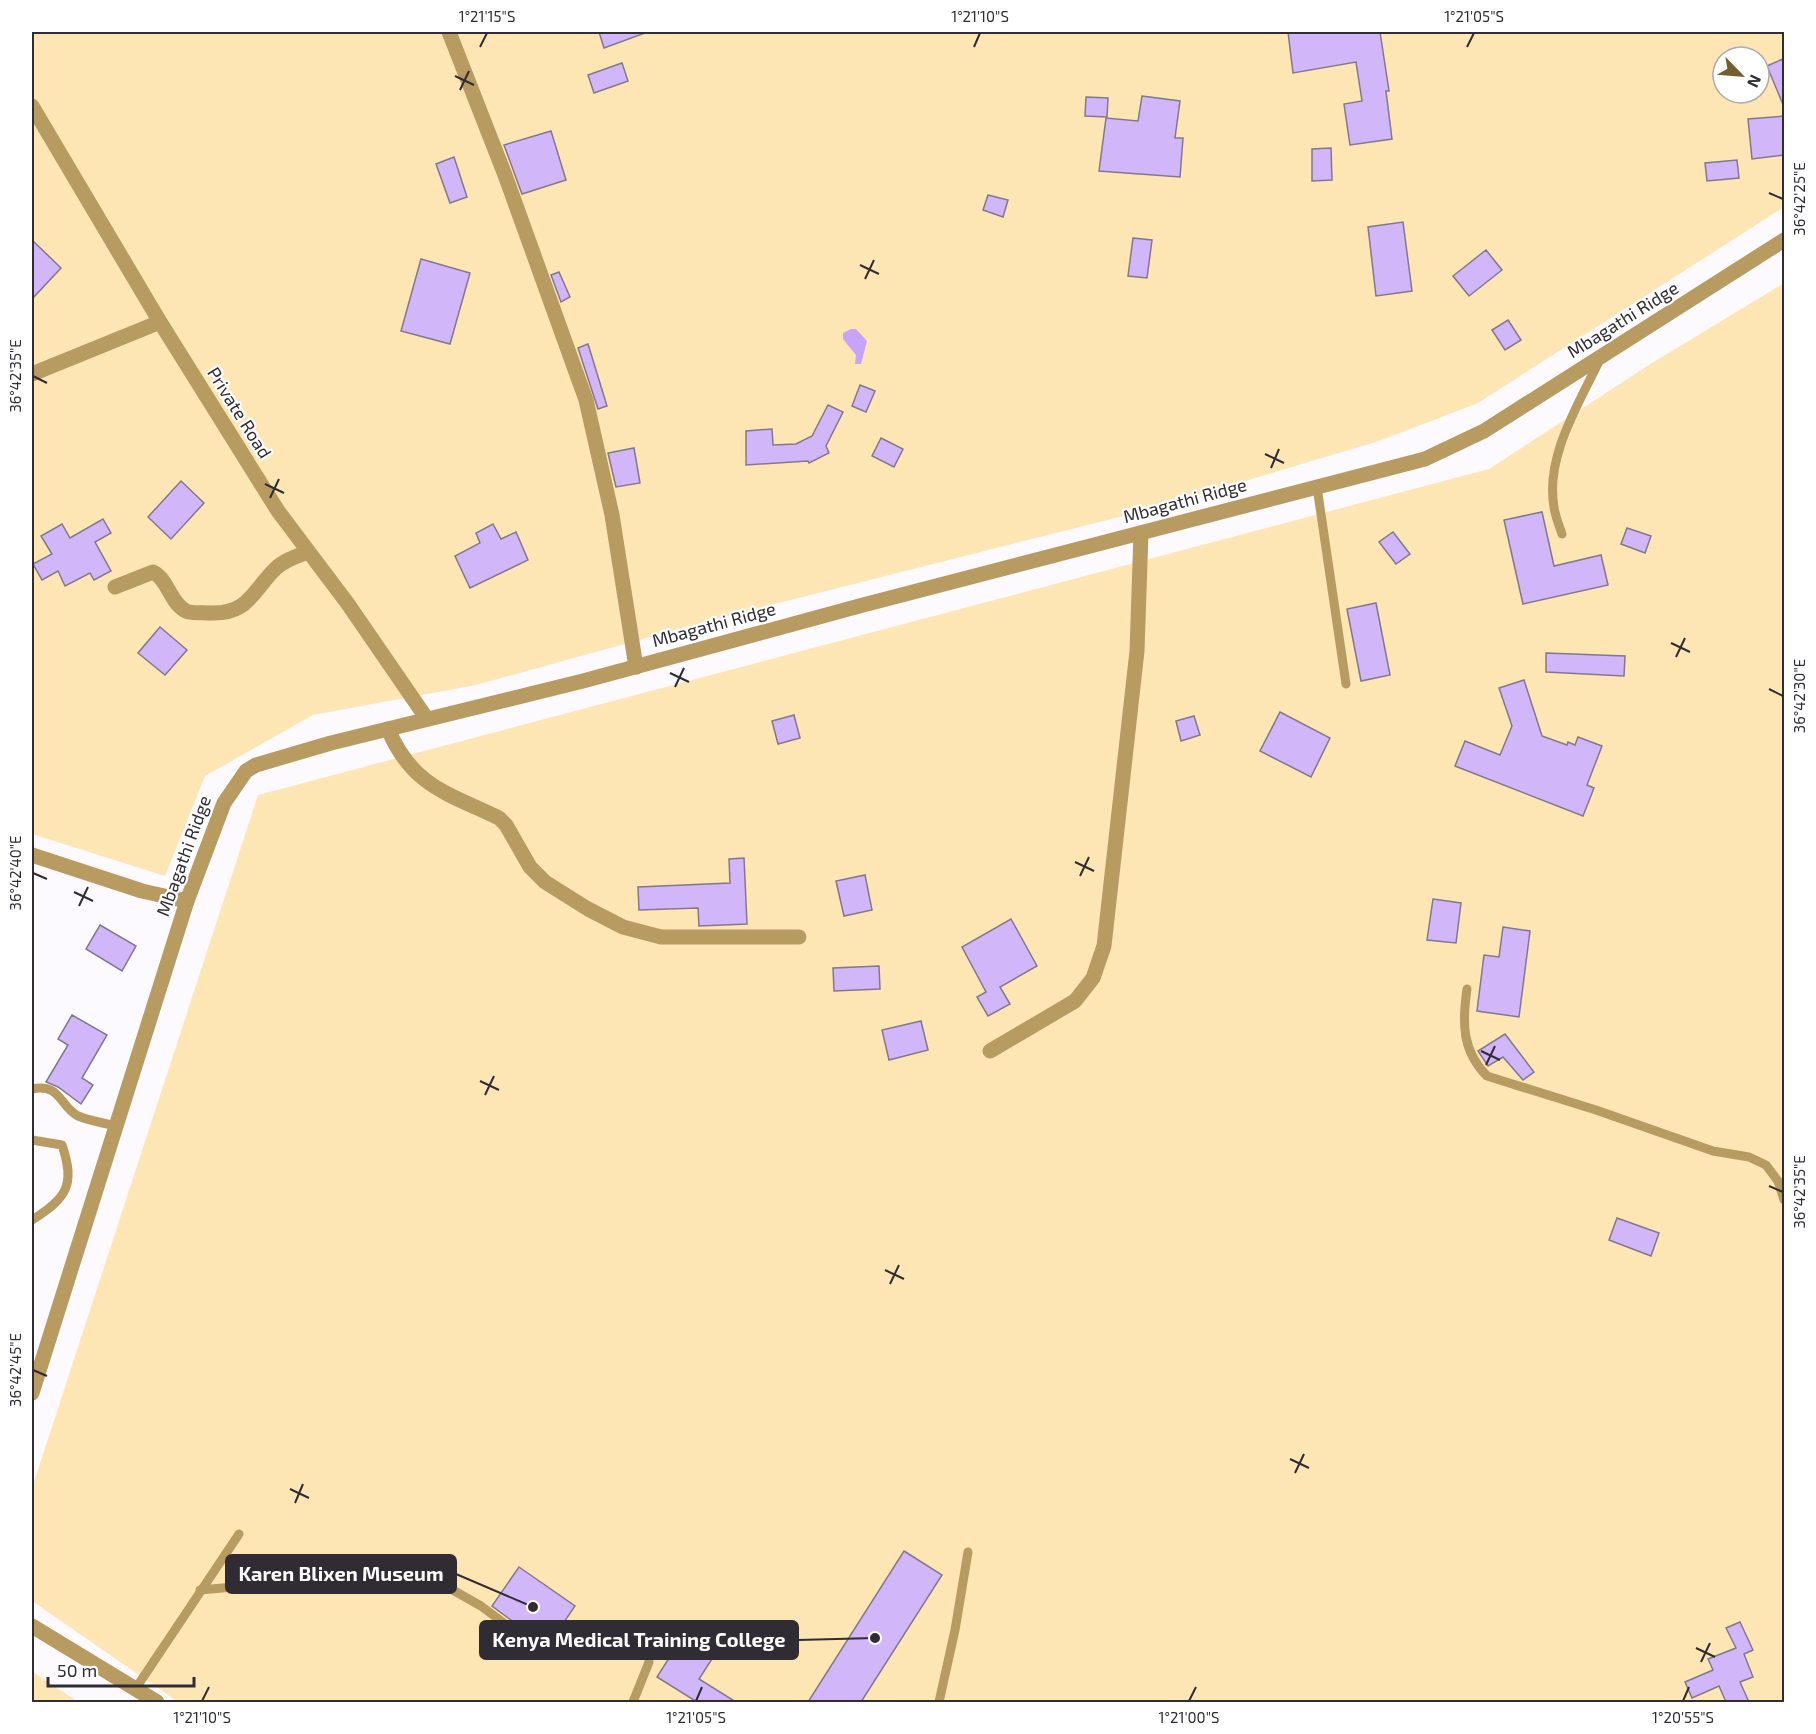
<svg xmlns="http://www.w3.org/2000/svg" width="1816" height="1734" font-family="'Exo 2',sans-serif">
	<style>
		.green { fill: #fee5b4; fill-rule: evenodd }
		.water { fill: #c7a4f9 }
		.building { fill: #d1b6fa; stroke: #80798d; stroke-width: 1.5 }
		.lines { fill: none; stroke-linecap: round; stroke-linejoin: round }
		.service { stroke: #b79b61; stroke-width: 9 }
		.minor { stroke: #b79b61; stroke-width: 15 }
		.ticks { fill: none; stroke: #2f2c34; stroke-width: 2 }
		.labels { text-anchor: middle; stroke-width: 4.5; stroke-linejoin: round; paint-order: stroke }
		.street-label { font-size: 18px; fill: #2f2c34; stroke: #fff }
		.leader { fill: none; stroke: #2f2c34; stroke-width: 2 }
		.callout-dot { fill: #2f2c34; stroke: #fff; stroke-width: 2 }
		.callout { fill: #2f2c34; stroke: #2f2c34; stroke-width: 2 }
		.callout-label { font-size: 20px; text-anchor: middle; font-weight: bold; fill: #fff }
		.neatline { fill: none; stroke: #2f2c34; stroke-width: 2 }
		.ticks-label { font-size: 15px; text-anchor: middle; fill: #2f2c34 }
	</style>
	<rect width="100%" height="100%" fill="#fcfaff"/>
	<g class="green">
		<path d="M32,32H1784V207L1478,403L1379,441L1155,508L715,619L476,685L313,715L205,776L165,876L32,834ZM1723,57H1759V93H1723Z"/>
		<path d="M1784,283V1702H178L32,1601V1488L258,795L1489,469L1652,363Z"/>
		<path d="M32,1671L78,1702H32Z"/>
	</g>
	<path class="water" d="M851,329H856L867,341L861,364H855L856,355L843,339V333Z"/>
	<g class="building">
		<path d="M599,32H645V33L604,48Z"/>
		<path d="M1288,32H1380L1389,91H1386L1392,139L1350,145L1344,104L1362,101L1356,62L1293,73Z"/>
		<path d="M1785,58V107H1784L1767,66Z"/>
		<path d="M622,63L628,81L594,93L588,75Z"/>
		<path d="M1142,96L1180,101L1175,138H1183L1180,177L1099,171L1106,118L1138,121Z"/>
		<path d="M1086,97L1108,98L1107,117L1085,116Z"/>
		<path d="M1785,116V155L1752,159L1748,119Z"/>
		<path d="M551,131L566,180L522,194L504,145Z"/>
		<path d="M1331,148L1332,180L1312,181V149Z"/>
		<path d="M454,157L467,197L450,203L436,164Z"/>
		<path d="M1737,160L1739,178L1707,181L1705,163Z"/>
		<path d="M988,195L1008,200L1003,217L983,210Z"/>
		<path d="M1403,222L1412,291L1376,296L1368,227Z"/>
		<path d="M1133,238L1152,240L1147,278L1128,276Z"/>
		<path d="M32,240L61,268L32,299Z"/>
		<path d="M1486,250L1502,270L1469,296L1453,276Z"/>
		<path d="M421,259L470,273L450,344L401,331Z"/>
		<path d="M559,272L570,297L561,302L551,275Z"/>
		<path d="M1508,320L1521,340L1505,350L1492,330Z"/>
		<path d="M588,344L607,406L598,409L578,348Z"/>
		<path d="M860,385L875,391L866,412L852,406Z"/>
		<path d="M828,405L843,412L826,446L829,453L809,463L808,461L746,465V431L772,429L773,445L796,444L812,436Z"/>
		<path d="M881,438L903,449L894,467L872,456Z"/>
		<path d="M634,448L640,483L616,487L608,453Z"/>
		<path d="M181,481L204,503L171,539L148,517Z"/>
		<path d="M1542,512L1554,566L1601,555L1608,585L1523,604L1504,520Z"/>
		<path d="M103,519L111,533L95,542L111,571L94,580L90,573L65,586L58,571L42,580L33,564L52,554L41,536L62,524L70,538Z"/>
		<path d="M493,524L501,539L516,532L528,560L470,588L455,556L480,543L476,533Z"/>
		<path d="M1627,528L1651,536L1645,553L1621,544Z"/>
		<path d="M1393,532L1410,554L1396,564L1379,542Z"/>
		<path d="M1376,603L1390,675L1361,681L1347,609Z"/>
		<path d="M160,627L187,650L165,675L138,653Z"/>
		<path d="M1546,653L1625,656L1624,676L1546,672Z"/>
		<path d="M1524,680L1542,736L1567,745L1568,742L1575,745L1578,737L1602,746L1587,785L1594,788L1583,816L1455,766L1465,741L1500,755L1512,726L1499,688Z"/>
		<path d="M1280,712L1330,738L1311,777L1260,751Z"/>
		<path d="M794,715L800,738L778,744L772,721Z"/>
		<path d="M1194,716L1200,735L1181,741L1176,721Z"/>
		<path d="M744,858L747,924L699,926L698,908L639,910L638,887L730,883L729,859Z"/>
		<path d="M865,875L872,910L844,916L836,881Z"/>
		<path d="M1433,899L1461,903L1456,943L1427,940Z"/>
		<path d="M1011,919L1037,966L1000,987L1010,1004L988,1016L977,997L986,992L962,947Z"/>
		<path d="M100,925L136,946L122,971L86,949Z"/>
		<path d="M1503,927L1530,931L1519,1017L1477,1011L1484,955L1499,957Z"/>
		<path d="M879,966L880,989L834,991L833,968Z"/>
		<path d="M72,1015L107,1035L82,1078L93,1085L81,1104L58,1087L46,1082L68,1045L58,1039Z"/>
		<path d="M921,1021L928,1050L889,1060L882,1030Z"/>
		<path d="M1505,1034L1534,1072L1523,1080L1503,1057L1488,1066L1478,1051Z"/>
		<path d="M1617,1218L1659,1233L1651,1256L1609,1240Z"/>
		<path d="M904,1551L942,1575L861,1702H808Z"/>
		<path d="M519,1567L575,1606L547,1647L492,1606Z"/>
		<path d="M1740,1622L1753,1650L1744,1654L1753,1677L1740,1682L1749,1702H1726L1719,1686L1692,1698L1685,1682L1713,1670L1708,1659L1736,1648L1726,1628Z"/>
		<path d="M688,1628L719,1648L699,1679L736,1702H697L657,1677Z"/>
	</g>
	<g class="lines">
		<g class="service">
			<path d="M1317,487L1346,684"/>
			<path d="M1562,534C1559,525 1555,516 1554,507C1545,456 1579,404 1600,359"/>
			<path d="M1467,989C1462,1023 1462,1051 1487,1076L1596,1110L1713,1151L1749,1157L1766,1165L1778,1181L1784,1200"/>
			<path d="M32,1089C61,1083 60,1107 78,1116C90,1121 104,1123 116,1126"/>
			<path d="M32,1140L62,1145C76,1186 66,1198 32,1220"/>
			<path d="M200,1590L277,1583L342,1572L397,1570L451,1589L481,1606L547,1655"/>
			<path d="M136,1688L239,1534"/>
			<path d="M633,1702L649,1662"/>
			<path d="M939,1702L955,1630L968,1552"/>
		</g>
		<g class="minor">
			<path d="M449,32L505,175L586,400L612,515L636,667"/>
			<path d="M32,106L160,322L278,511L348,604L427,719"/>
			<path d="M32,374L160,322"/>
			<path d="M115,587L153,572C168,579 170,603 186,611C191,614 203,612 209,613C248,615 252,592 275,569C284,560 297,556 308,552"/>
			<path d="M388,729C412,786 447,793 499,818L506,825L530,867L545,882L588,909L623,927L661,937H799"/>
			<path d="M32,855L142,891L187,901"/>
			<path d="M990,1051L1075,1001L1093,978L1104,946L1137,651L1141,533"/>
			<path d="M32,1393L187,901L224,803L246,771L256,765L331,743L583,681L863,605L1425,459L1484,431L1784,240"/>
			<path d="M32,1626L157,1702"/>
		</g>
	</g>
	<path class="ticks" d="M480,47L487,33M974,47L980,33M1467,47L1474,33M455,76L474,85M460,90L469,71M1769,193L1783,199M860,265L879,274M865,279L874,260M33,376L47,383M1265,454L1284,463M1271,468L1279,449M265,484L284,493M270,498L279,479M1671,643L1690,652M1676,657L1685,638M670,673L689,682M675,687L684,668M1769,689L1783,696M1075,862L1094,871M33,873L47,879M1080,876L1089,857M74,892L93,901M79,906L88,887M1481,1051L1500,1060M1486,1065L1495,1046M480,1081L499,1090M485,1095L494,1076M1769,1186L1783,1192M885,1270L904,1279M890,1284L899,1265M33,1370L47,1376M1290,1459L1309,1468M1295,1473L1304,1454M290,1489L309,1498M295,1503L303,1484M1696,1648L1715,1657M1701,1662L1710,1643M202,1701L209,1687M696,1701L702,1687M1189,1701L1196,1687M1683,1701L1689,1687"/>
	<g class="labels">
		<g class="street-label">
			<text transform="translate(1623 320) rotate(-32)" y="6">Mbagathi Ridge</text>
			<text transform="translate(239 413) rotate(58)" y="6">Private Road</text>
			<text transform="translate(1185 501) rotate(-15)" y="6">Mbagathi Ridge</text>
			<text transform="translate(714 625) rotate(-15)" y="6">Mbagathi Ridge</text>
			<text transform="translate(184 856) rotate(-70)" y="6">Mbagathi Ridge</text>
		</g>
	</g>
	<path class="leader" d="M533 1607L456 1574M875 1638L798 1640"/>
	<g class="callout-dot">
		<circle cx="533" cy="1607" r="6"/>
		<circle cx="875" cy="1638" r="6"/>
	</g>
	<g class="callout">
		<rect x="226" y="1555" width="230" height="38" rx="6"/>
		<rect x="480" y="1621" width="318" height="38" rx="6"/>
	</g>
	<g class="callout-label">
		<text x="341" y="1581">Karen Blixen Museum</text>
		<text x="639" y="1647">Kenya Medical Training College</text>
	</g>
	<rect width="1816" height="1734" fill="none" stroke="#ffffff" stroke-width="66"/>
	<g transform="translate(1741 75) rotate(115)"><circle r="28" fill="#ffffff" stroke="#acabae" stroke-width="1.5"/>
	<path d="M0-4.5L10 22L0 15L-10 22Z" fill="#755e2e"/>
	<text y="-9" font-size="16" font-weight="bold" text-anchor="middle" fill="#2f2c34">N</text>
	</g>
	<path d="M48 1677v9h146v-9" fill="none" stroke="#2f2c34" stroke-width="3"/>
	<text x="57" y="1677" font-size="18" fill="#2f2c34" stroke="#ffffff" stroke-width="4.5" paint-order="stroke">50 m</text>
	<rect x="33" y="33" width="1750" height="1668" class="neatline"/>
	<g class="ticks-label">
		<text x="487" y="22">1°21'15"S</text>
		<text x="980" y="22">1°21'10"S</text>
		<text x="1474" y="22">1°21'05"S</text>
		<text transform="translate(1800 199) rotate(-90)" y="5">36°42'25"E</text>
		<text transform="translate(16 376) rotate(-90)" y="5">36°42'35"E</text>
		<text transform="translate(1800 696) rotate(-90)" y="5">36°42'30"E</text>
		<text transform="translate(16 873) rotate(-90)" y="5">36°42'40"E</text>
		<text transform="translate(1800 1192) rotate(-90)" y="5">36°42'35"E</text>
		<text transform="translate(16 1370) rotate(-90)" y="5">36°42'45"E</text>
		<text x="202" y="1723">1°21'10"S</text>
		<text x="696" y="1723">1°21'05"S</text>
		<text x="1189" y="1723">1°21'00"S</text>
		<text x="1683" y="1723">1°20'55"S</text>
	</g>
</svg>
